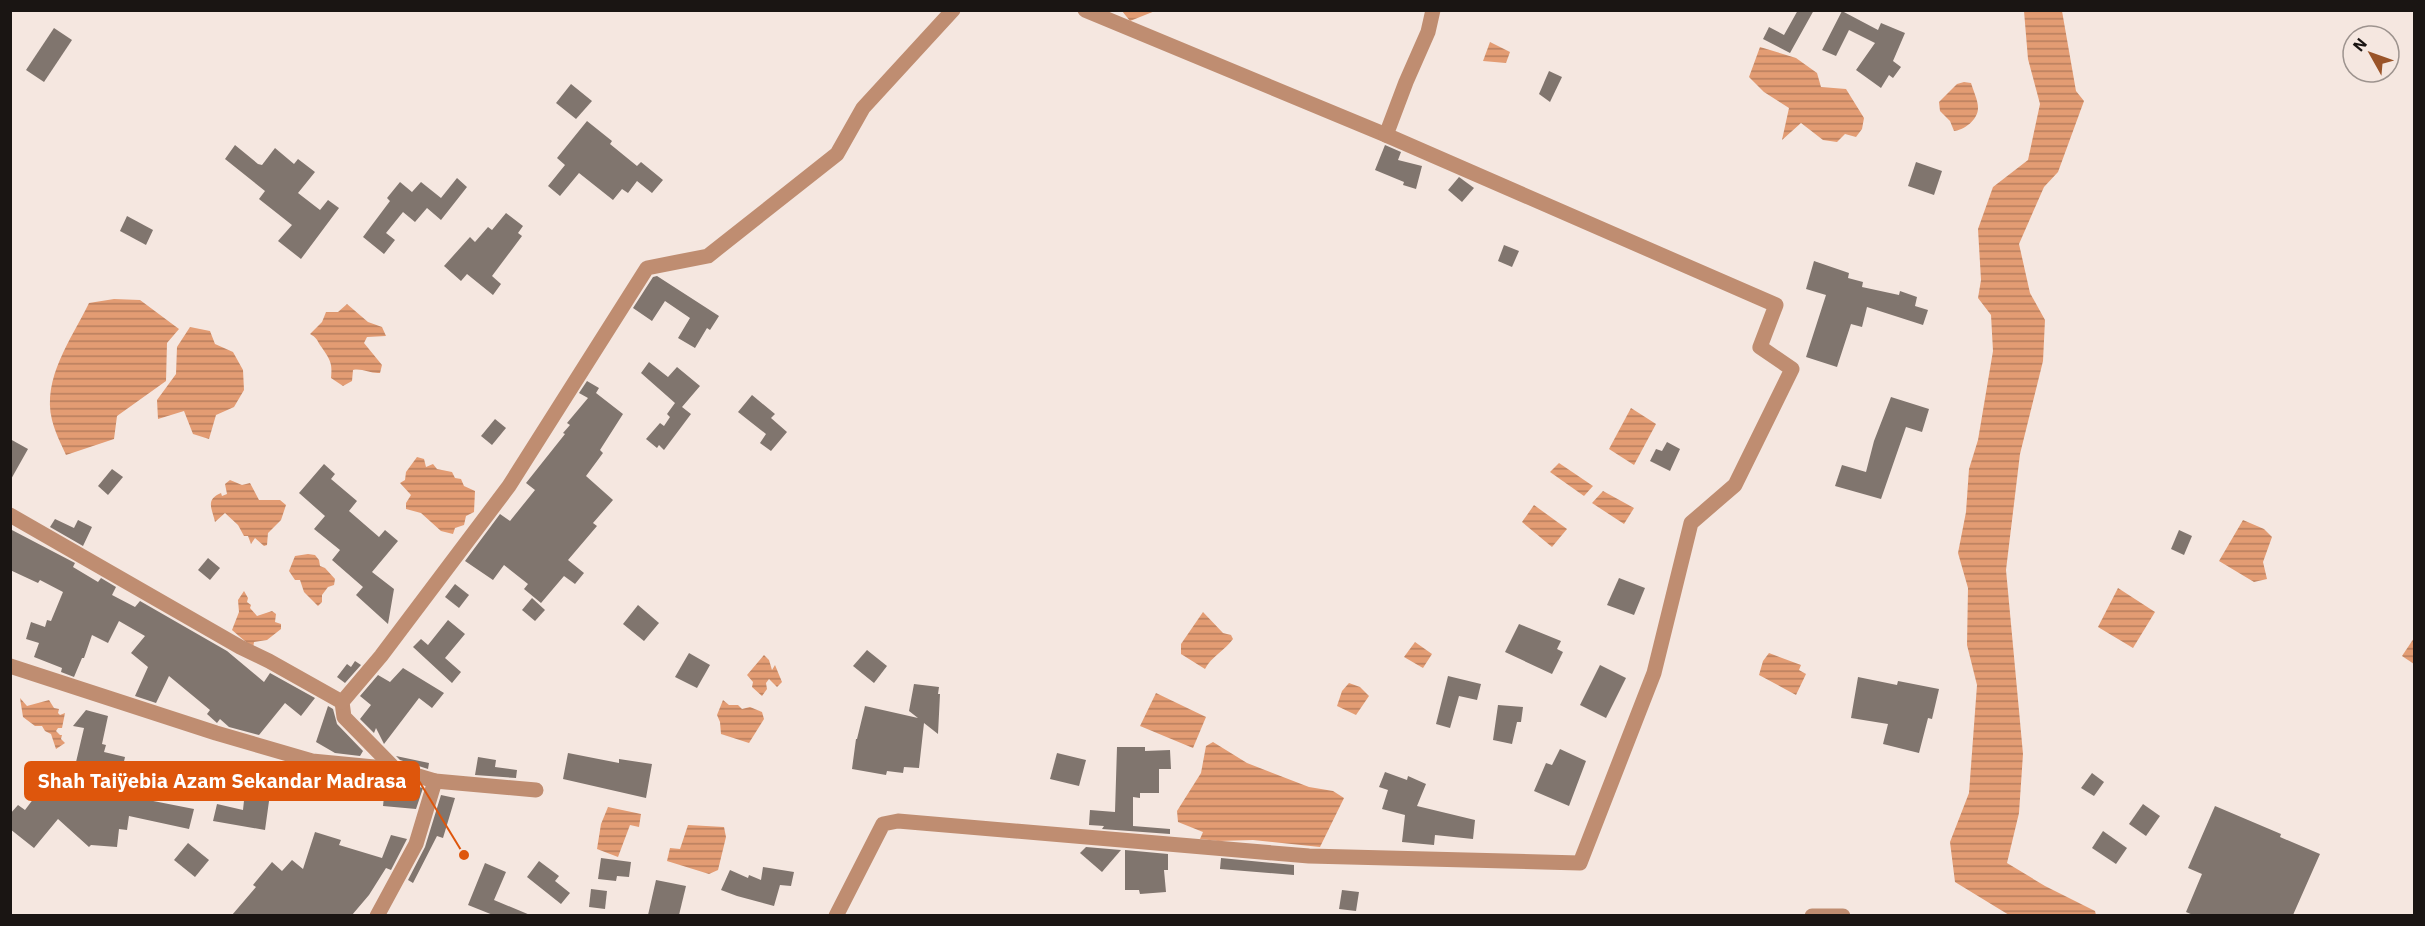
<svg xmlns="http://www.w3.org/2000/svg" width="2425" height="926" font-family="'IBM Plex Sans',sans-serif">
	<style>
		.water { fill: url(#water-rules) }
		.building { fill: #80756e }
		.lines { fill: none; stroke-linecap: round; stroke-linejoin: round }
		.minor { stroke: #bf8d71; stroke-width: 15 }
		.leader { fill: none; stroke: #de560c; stroke-width: 2 }
		.callout-dot { fill: #de560c; stroke: #f5e7e0; stroke-width: 2 }
		.callout { fill: #de560c; stroke: #de560c; stroke-width: 2 }
		.callout-label { font-size: 20px; text-anchor: middle; font-weight: bold; fill: #fff }
	</style>
	<defs>
		<pattern id="water-rules" width="6" height="5" patternUnits="userSpaceOnUse" patternTransform="scale(1.5)"><rect width="6" height="5" fill="#e39c73"/><path d="M0 2.5h6" fill="none" stroke="#b77e5d"/></pattern>
	</defs>
	<rect width="100%" height="100%" fill="#f5e7e0"/>
	<g class="water">
		<path d="M1122,11H1155L1130,21Z"/>
		<path d="M2024,11H2062L2076,91L2084,101L2058,172L2044,187L2019,244L2030,293L2045,320L2043,361L2020,454L2006,570L2023,754L2019,813L2007,863L2045,886L2095,911L2096,915H2009L1955,882L1950,842L1969,793L1977,685L1967,645L1968,588L1958,553L1966,512L1969,469L1978,440L1993,351L1991,315L1978,298L1981,280L1978,229L1993,187L2028,160L2040,104L2028,59Z"/>
		<path d="M1490,42L1510,52L1506,63L1483,61Z"/>
		<path d="M1760,47L1796,58L1817,73L1821,87L1846,89L1864,118L1862,129L1856,137L1845,134L1837,142L1823,140L1801,123L1782,140L1789,108L1764,92L1749,77Z"/>
		<path d="M1964,82L1971,83C1973,90 1978,100 1978,108C1978,120 1964,130 1954,131L1950,121L1940,111L1939,102L1957,84Z"/>
		<path d="M114,299L140,300L179,329L167,343L166,381L117,416L114,439L66,455C61,444 55,432 52,420C42,378 71,340 89,303Z"/>
		<path d="M347,304L368,322L382,327L386,336L367,337L364,343L382,365L380,373C371,374 362,368 353,370L352,381L343,386L331,378C333,362 329,358 320,345C317,340 316,337 310,334L322,322L326,312H338Z"/>
		<path d="M190,327L210,331L215,344L233,352L243,370L244,390L234,407L216,415L209,439L193,434L184,411L158,419L157,400L176,374L177,347Z"/>
		<path d="M1631,408L1656,424L1634,465L1609,449Z"/>
		<path d="M417,457L424,459L426,467L433,464L437,469L452,472L455,478L461,479L464,486L475,491L474,512L466,516L464,525L455,528L453,534L441,531L421,513L406,509V503L411,495L400,483L405,480L406,472Z"/>
		<path d="M1559,463L1593,486L1584,496L1550,472Z"/>
		<path d="M230,480L242,485L250,483L259,500H280L286,505L281,520L268,533L267,545L264,546L255,538L251,544L248,536H244L238,525L225,513L215,522C212,508 205,500 221,493L222,496L227,494L225,484Z"/>
		<path d="M1603,491L1634,508L1624,524L1592,503Z"/>
		<path d="M1534,505L1567,529L1552,547L1522,522Z"/>
		<path d="M2243,520L2264,529L2272,537L2263,562L2267,579L2254,582L2219,561Z"/>
		<path d="M308,554L315,555L319,560L320,566L325,568L335,579L334,585L328,587L322,595V602L318,606L304,592L300,580H295L289,571L295,556Z"/>
		<path d="M2118,588L2155,612L2133,648L2098,627Z"/>
		<path d="M244,591L248,598L247,602L251,605L250,608L257,616L272,611L276,614L275,622L281,624V629L267,640L254,642L253,648L232,630L239,612L238,600Z"/>
		<path d="M1203,612L1223,633L1231,635L1233,639C1225,650 1211,657 1205,669L1181,654V644Z"/>
		<path d="M2414,638V664L2402,656Z"/>
		<path d="M1415,642L1432,654L1423,668L1404,657Z"/>
		<path d="M1769,653L1801,665L1799,670L1806,674L1796,695L1759,675L1763,661Z"/>
		<path d="M764,655L769,660L772,670L775,665L782,682L777,687L769,679L766,683L767,689L762,696L752,687L753,682L747,675Z"/>
		<path d="M1349,683L1360,687L1369,696L1356,715L1337,706L1342,691Z"/>
		<path d="M1156,693L1206,717L1193,748L1140,726Z"/>
		<path d="M20,698L27,706L49,700L54,708L59,709L58,713L60,715L65,713L62,728H58L56,731L60,735H62L61,739L65,743L56,749L51,734L45,731L42,726H35L23,717Z"/>
		<path d="M723,700L729,705H738L742,709L750,707L762,712L764,719L749,743L721,734L720,722L717,715Z"/>
		<path d="M1213,742L1247,763L1309,787L1333,791L1344,798L1320,847L1253,840L1218,841L1200,839L1203,832L1178,822L1177,811L1201,773L1206,746Z"/>
		<path d="M608,807L641,814L639,827L630,825L618,857L597,849L601,824Z"/>
		<path d="M688,825L724,827L726,837L718,870L709,874L667,861L670,848L680,849Z"/>
	</g>
	<g class="building">
		<path d="M1798,10H1814L1790,53L1763,39L1769,27L1784,35Z"/>
		<path d="M1842,11L1878,30L1881,23L1905,33L1893,61L1901,67L1893,78L1889,75L1881,88L1856,70L1875,43L1849,30L1836,56L1822,50Z"/>
		<path d="M54,28L72,40L44,82L26,70Z"/>
		<path d="M1549,71L1562,77L1550,102L1539,94Z"/>
		<path d="M571,84L592,101L576,119L556,103Z"/>
		<path d="M587,121L612,141L610,144L637,166L641,162L663,180L652,193L637,181L628,193L622,189L613,200L579,173L560,196L548,186L565,165L557,158Z"/>
		<path d="M235,145L258,164L262,165L275,148L294,164L298,159L315,172L298,193L320,210L328,200L339,208L301,259L278,241L292,225L259,199L265,191L225,159Z"/>
		<path d="M1385,145L1401,152L1398,160L1422,166L1416,189L1403,185L1404,182L1375,170Z"/>
		<path d="M1916,162L1942,171L1934,195L1908,186Z"/>
		<path d="M1459,177L1474,188L1462,202L1448,190Z"/>
		<path d="M457,178L467,187L441,220L427,208L415,222L403,212L386,233L395,240L384,254L363,237L390,201L387,198L400,182L412,192L421,182L441,198Z"/>
		<path d="M506,213L523,226L518,233L522,236L492,276L501,284L493,295L467,274L461,281L444,266L470,237L475,242L488,227L492,230Z"/>
		<path d="M127,216L153,230L146,245L120,231Z"/>
		<path d="M1504,245L1519,251L1512,267L1498,261Z"/>
		<path d="M1814,261L1849,273L1848,278L1863,282L1862,287L1899,295L1900,291L1917,297L1915,306L1928,310L1923,325L1867,307L1862,327L1851,324L1837,367L1806,357L1826,295L1806,289Z"/>
		<path d="M657,276L719,316L710,330L707,328L695,348L678,338L690,318L665,301L652,321L633,308L653,277Z"/>
		<path d="M649,362L668,377L677,367L700,386L682,407L691,414L664,450L659,445L657,448L646,439L660,423L664,426L670,417L667,414L675,403L641,373Z"/>
		<path d="M587,381L599,388L596,393L623,414L600,450L603,453L586,476L613,500L593,523L597,526L568,560L584,573L575,584L564,576L541,603L524,589L528,584L504,565L493,580L465,561L500,514L510,521L535,490L526,483L565,434L563,433L570,425L567,423L588,398L579,393Z"/>
		<path d="M752,395L775,414L771,418L787,432L771,451L760,443L766,434L738,412Z"/>
		<path d="M1891,397L1929,409L1922,432L1906,427L1881,499L1835,486L1842,465L1866,472L1874,441Z"/>
		<path d="M495,419L506,428L492,445L481,436Z"/>
		<path d="M10,439L28,449L10,481Z"/>
		<path d="M1667,442L1680,449L1670,471L1650,461L1656,449L1662,451Z"/>
		<path d="M324,464L335,474L331,479L357,501L349,511L379,537L385,530L398,541L372,572L394,589L388,624L356,595L363,587L332,560L340,550L314,529L325,516L299,493Z"/>
		<path d="M112,469L123,477L108,495L98,486Z"/>
		<path d="M55,519L74,528L78,520L92,527L83,546L50,527Z"/>
		<path d="M10,529L75,563L73,567L98,582L101,578L116,587L112,595L135,607L140,601L227,651L264,682L270,673L315,698L301,716L285,703L259,735L229,727L220,719L217,723L207,714L210,710L169,676L156,703L135,696L148,667L131,653L145,636L119,621L108,643L92,635L84,658H82L74,677L61,672L62,668L34,657L39,643L26,639L31,622L45,627L47,620L51,621L63,592L40,580L38,583L10,570Z"/>
		<path d="M2179,530L2192,536L2184,555L2171,549Z"/>
		<path d="M208,558L220,568L210,580L198,570Z"/>
		<path d="M1619,578L1645,588L1634,615L1607,605Z"/>
		<path d="M455,584L469,595L459,608L445,597Z"/>
		<path d="M532,598L545,610L535,621L522,610Z"/>
		<path d="M638,605L659,623L644,641L623,624Z"/>
		<path d="M448,620L465,634L445,658L461,672L452,683L413,647L421,639L428,645Z"/>
		<path d="M1519,624L1561,641L1557,649L1563,652L1552,674L1505,652Z"/>
		<path d="M867,650L887,666L874,683L853,666Z"/>
		<path d="M689,653L710,665L697,688L675,677Z"/>
		<path d="M355,661L361,665L345,683L337,677L347,664L351,667Z"/>
		<path d="M1600,665L1626,678L1606,718L1580,705Z"/>
		<path d="M403,668L444,693L432,708L419,698L384,744L376,728L374,733L360,719L371,705L360,696L378,675L390,682Z"/>
		<path d="M1448,676L1481,684L1477,700L1459,696L1450,728L1436,724Z"/>
		<path d="M1858,677L1897,685L1898,681L1939,689L1932,719L1928,718L1919,753L1883,744L1888,724L1851,718Z"/>
		<path d="M914,684L939,687L938,694H940L938,734L924,723L919,768L904,767L903,773L887,771L886,775L852,769L856,739H857L865,706L918,718L909,711Z"/>
		<path d="M1498,705L1523,707L1521,722H1517L1512,744L1493,740Z"/>
		<path d="M328,706L333,709L337,724L363,751L360,756L335,753L316,742Z"/>
		<path d="M86,710L108,716L102,744L106,745L104,752L125,757L123,766L151,777L143,799L194,809L189,829L129,816L127,830L119,829L117,847L91,845L89,847L58,819L34,848L10,829V814L18,805L25,810L61,762L71,770L73,761L76,762L84,728L73,726Z"/>
		<path d="M1117,747H1145V751L1170,750L1171,769H1159V793H1140V798L1133,797V826L1170,829V834L1102,829L1104,826L1089,825L1090,810L1115,812Z"/>
		<path d="M1560,749L1586,761L1569,806L1534,791L1546,763L1552,765Z"/>
		<path d="M568,753L619,763V759L652,764L646,798L563,779Z"/>
		<path d="M1057,753L1086,760L1079,786L1050,779Z"/>
		<path d="M396,756L429,763L428,769L400,760Z"/>
		<path d="M478,757L496,760L495,767L517,770L516,778L475,775Z"/>
		<path d="M1385,772L1407,780L1408,776L1426,784L1417,806L1475,820L1473,839L1435,835L1434,845L1402,842L1405,815L1382,809L1388,790L1379,787Z"/>
		<path d="M2092,773L2104,782L2094,796L2081,788Z"/>
		<path d="M386,779L423,788L416,809L383,806Z"/>
		<path d="M245,791L270,794L265,830L213,821L217,804L243,810Z"/>
		<path d="M441,795L455,798L443,838L437,836L413,883L408,880L425,847Z"/>
		<path d="M2143,804L2160,816L2146,836L2129,824Z"/>
		<path d="M2215,806L2281,834L2280,837L2320,854L2293,915H2193L2186,912L2202,874L2188,868Z"/>
		<path d="M2103,831L2127,848L2116,864L2092,848Z"/>
		<path d="M315,832L341,840L339,845L382,858L391,835L407,839L391,870L386,868L369,895L352,915H232L256,887L253,885L272,862L282,871L292,860L303,869Z"/>
		<path d="M188,843L209,860L195,877L174,860Z"/>
		<path d="M1086,847L1121,850L1102,872L1080,853Z"/>
		<path d="M1125,850L1168,854V870H1164L1166,892L1140,894L1139,890H1125Z"/>
		<path d="M601,858L631,862L629,877L617,876L616,881L598,879Z"/>
		<path d="M1221,858L1294,865V875L1220,869Z"/>
		<path d="M539,861L559,876L555,881L570,893L561,904L527,877Z"/>
		<path d="M485,863L506,872L494,900L530,915H493L468,905Z"/>
		<path d="M763,867L794,872L791,886L780,885L774,906L737,896L721,890L730,870L748,878L749,875L761,880Z"/>
		<path d="M656,880L686,886L679,915H648Z"/>
		<path d="M591,889L607,891L605,909L589,907Z"/>
		<path d="M1342,890L1359,892L1356,911L1339,909Z"/>
	</g>
	<g class="lines">
		<g class="minor">
			<path d="M1085,10L1386,135"/>
			<path d="M10,515L240,647L269,661L342,702L344,717L395,769"/>
			<path d="M10,666L216,733L312,761L395,769L435,781L536,790"/>
			<path d="M342,702L381,656L509,486L647,268L708,256L837,154L863,108L953,10"/>
			<path d="M377,916L416,844L435,781"/>
			<path d="M836,916L883,824L898,821L1309,856L1580,863L1654,673L1691,523L1735,485L1792,369L1760,347L1776,305L1386,135L1406,82L1428,32L1433,10"/>
			<path d="M1812,916H1843"/>
		</g>
	</g>
	<path class="leader" d="M464 855L419 781"/>
	<circle class="callout-dot" cx="464" cy="855" r="6"/>
	<rect class="callout" x="25" y="762" width="394" height="38" rx="6"/>
	<g class="callout-label">
		<text x="222" y="788">Shah Taiÿebia Azam Sekandar Madrasa</text>
	</g>
	<rect width="2425" height="926" fill="none" stroke="#1a1513" stroke-width="24"/>
	<g transform="translate(2371 54) rotate(310)"><circle r="28" fill="#f5e7e0" stroke="#9d938e" stroke-width="1.5"/>
	<path d="M0-4.5L10 22L0 15L-10 22Z" fill="#9a5429"/>
	<text y="-9" font-size="16" font-weight="bold" text-anchor="middle" fill="#1a1513">N</text>
	</g>
</svg>
